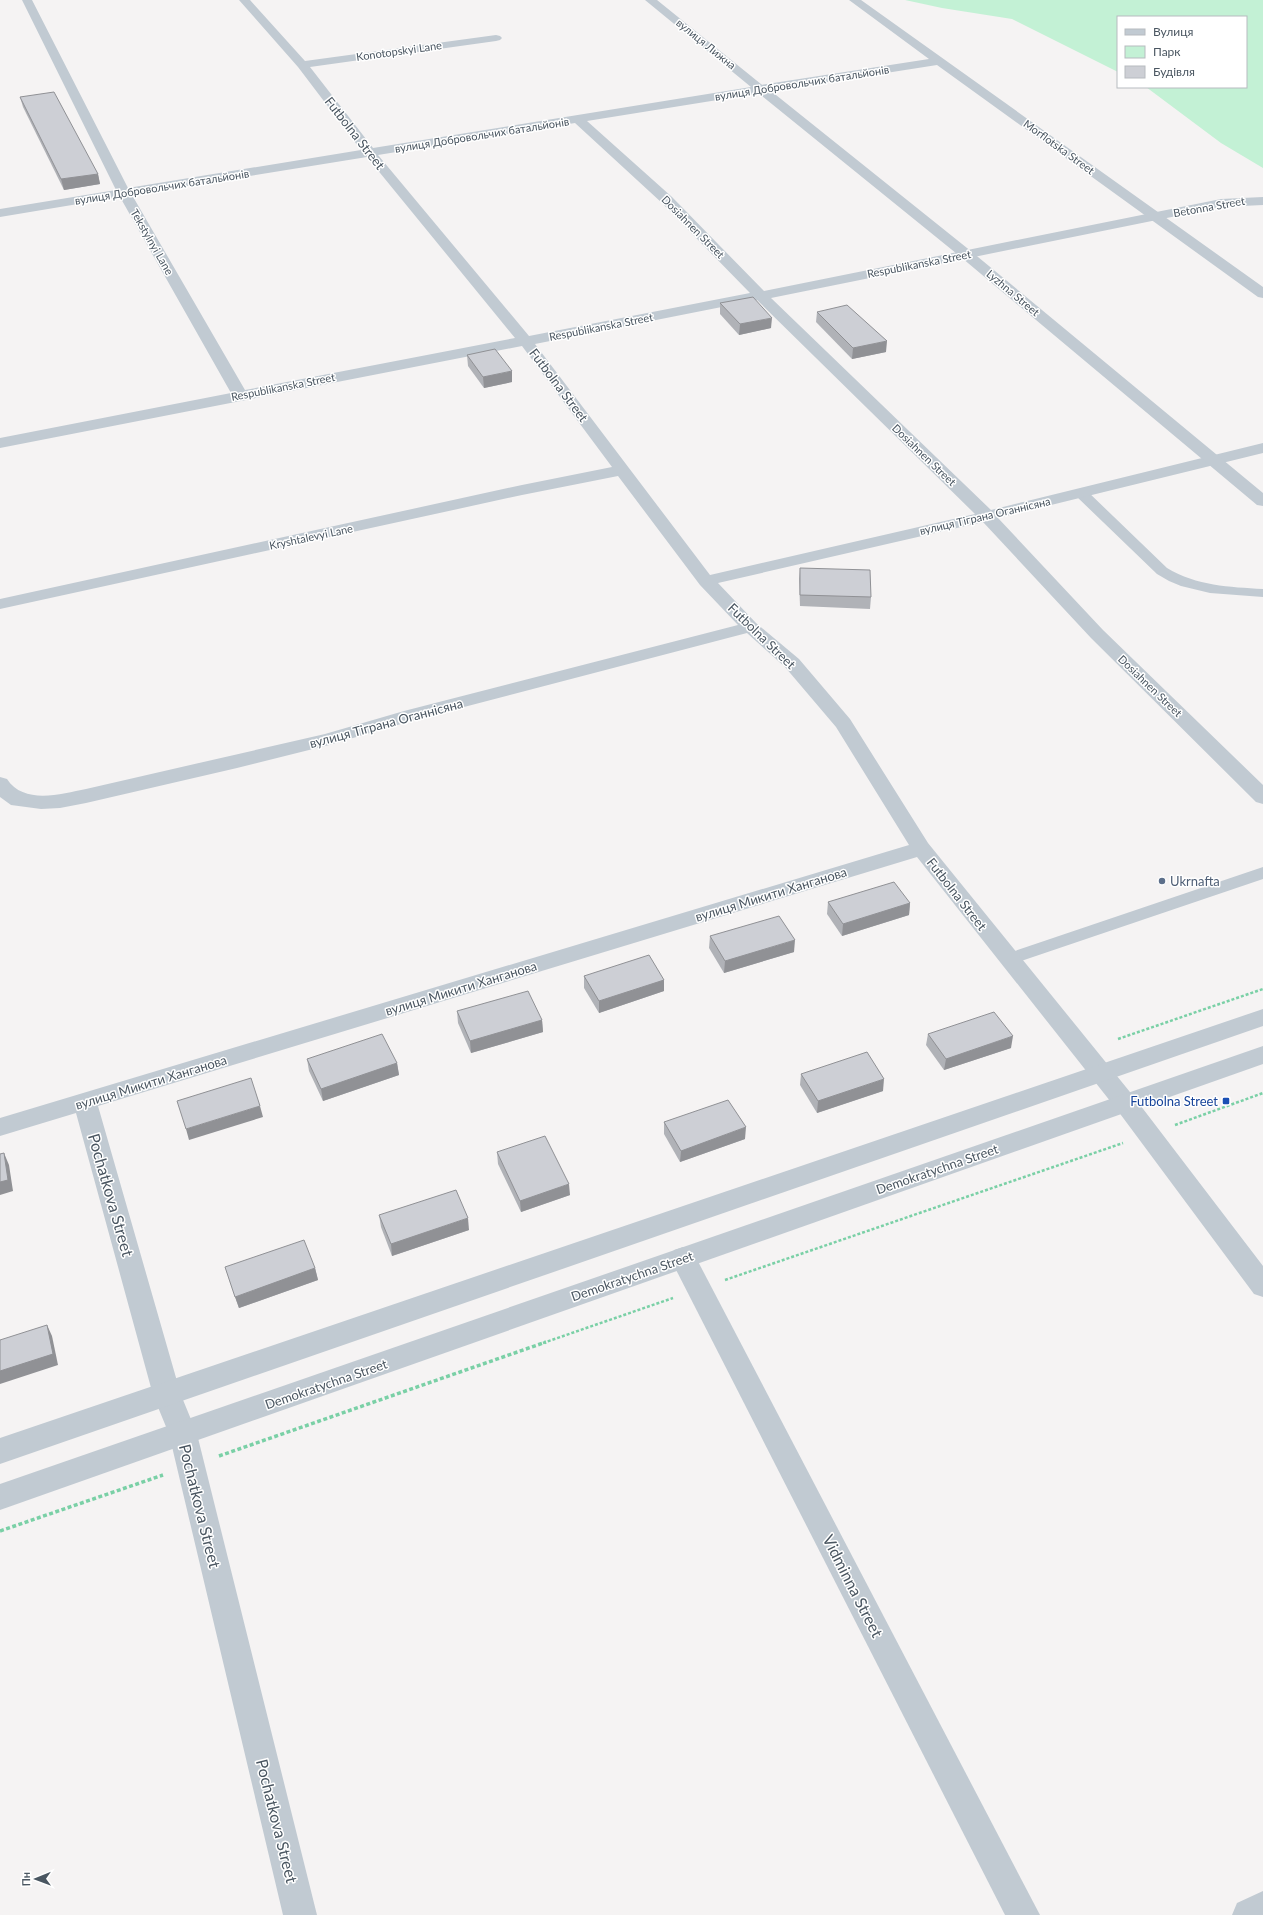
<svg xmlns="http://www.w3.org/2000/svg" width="1263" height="1915" font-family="Lato,sans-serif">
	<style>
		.green { fill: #c3f1d5 }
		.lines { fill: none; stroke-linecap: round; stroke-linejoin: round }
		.path-far1 { stroke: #7ad0a6; stroke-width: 2.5; stroke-dasharray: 3 2; stroke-linecap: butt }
		.path { stroke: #7ad0a6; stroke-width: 3.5; stroke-dasharray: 4 2.5; stroke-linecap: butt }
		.service { fill: #c1cad2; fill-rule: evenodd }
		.minor { fill: #c1cad2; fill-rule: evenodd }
		.tertiary { fill: #c1cad2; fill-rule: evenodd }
		.wall { fill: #b0b2b7 }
		.shaded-wall { fill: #909195 }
		.building { fill: #cdcfd5; stroke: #909195 }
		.service-dot { fill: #5c6f8a; stroke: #fff; stroke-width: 1.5 }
		.transit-dot { fill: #1a4fb4; stroke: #fff; stroke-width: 1.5 }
		.labels { text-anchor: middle; stroke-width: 3; stroke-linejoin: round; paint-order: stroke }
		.far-street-label { font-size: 11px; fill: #4a5661; stroke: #fff }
		.street-label { font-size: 13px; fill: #4a5661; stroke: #fff }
		.service-label { font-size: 13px; fill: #4e5e75; stroke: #fff; text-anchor: start }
		.transit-label { font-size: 13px; fill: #164399; stroke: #fff; text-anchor: end }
		.near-street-label { font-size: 16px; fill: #4a5661; stroke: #fff }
	</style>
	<rect width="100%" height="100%" fill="#f5f3f3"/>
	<path class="green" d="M905,0H1263V168L1221,143L1146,87H1246V17H1118V72L1012,19L942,8Z"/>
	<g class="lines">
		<g class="path-far1">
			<path d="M1118,1039L1263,989"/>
			<path d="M1175,1125L1263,1093"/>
			<path d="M725,1280L1123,1143"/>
			<path d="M543,1343L673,1298"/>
		</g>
		<g class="path">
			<path d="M219,1456L546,1342"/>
			<path d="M0,1531L163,1475"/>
		</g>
		<g class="service">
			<path d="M1081,489L1086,490L1167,568C1197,586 1229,587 1263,589V597L1210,593L1181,586L1169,581L1157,574L1076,496L1075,493L1076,490Z"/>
			<path d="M1263,867V879L1015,963L1009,965L1003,963L1000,959L1003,955Z"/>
		</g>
		<g class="minor">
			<path d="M22,0H32L128,188L361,150L298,67L239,0H250L305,61L496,35L500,36L502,38L500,40L496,41L310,67L373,148L751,87L645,0H657L767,89L761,93L587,121L672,197L764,291L1221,199L1263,197V205L1221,207L771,298L991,510L1263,443V453L998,518L1103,630L1263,785V804L1256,802L1091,638L983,522L718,583L756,623L799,659L850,719L928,843L1134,1097L1263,1266V1297L1254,1294L1118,1111L917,857L98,1106L181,1395L197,1434L317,1915H283L169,1434L153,1395L76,1113L0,1136V1118L909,845L836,727L785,667L747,633L418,719L329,745L237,768L86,803L60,808L41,809L11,805L0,797V777L7,779C24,805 61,794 86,789L325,734L404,711L738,625L700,585L618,476L522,495L0,609V599L522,485L612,467L522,346L0,448V438L231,393L120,197L0,217V209L116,190ZM575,123L662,203L750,293L529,336L378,155ZM367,157L515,338L245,390L132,195ZM757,300L975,514L710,575L535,344Z"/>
			<path d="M683,1247L692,1250L1040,1915H1005L670,1258L674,1250Z"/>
			<path d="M1263,1891V1915H1232L1237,1903Z"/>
		</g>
		<g class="tertiary">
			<path d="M849,0H861L1263,287V298L1258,297L937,65L771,91L972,252L1263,493V506L1257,505L962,258L757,92L755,89L757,86L761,85L929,59Z"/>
			<path d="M1263,1009V1026L0,1464V1438Z"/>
			<path d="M1263,1046V1064L0,1510V1484Z"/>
		</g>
	</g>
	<g class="wall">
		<path d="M20,97L98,174L100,184L64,190L23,107Z"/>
		<path d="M720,303L771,328L739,335L720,314Z"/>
		<path d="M817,312L886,352L852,359L816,322Z"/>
		<path d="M467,355L512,382L484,388L468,366Z"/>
		<path d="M800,568L871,597L870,609L800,606L799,579Z"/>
		<path d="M828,902L910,903L909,915L842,936L827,914Z"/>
		<path d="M710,936L794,952L724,973L709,948Z"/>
		<path d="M584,976L664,980V991L599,1013L584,988Z"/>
		<path d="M457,1011L542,1020L543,1032L471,1053L458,1023Z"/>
		<path d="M928,1034L1011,1048L944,1070L926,1045Z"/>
		<path d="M307,1059L397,1063L399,1075L323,1101L309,1071Z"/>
		<path d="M801,1074L883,1091L817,1113L800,1085Z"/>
		<path d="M664,1122L745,1139L680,1162L664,1134Z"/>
		<path d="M497,1152L570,1195L521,1212L498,1164Z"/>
		<path d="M379,1215L469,1230L392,1256L381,1227Z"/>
		<path d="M225,1267L315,1268L318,1280L239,1308Z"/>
	</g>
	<g class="shaded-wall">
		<path d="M98,174L100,184L64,190L61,179Z"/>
		<path d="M772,318L771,328L739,335L740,324Z"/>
		<path d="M887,341L886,352L852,359L853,348Z"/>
		<path d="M512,371V382L484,388L483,377Z"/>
		<path d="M910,903L909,915L842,936L843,924Z"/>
		<path d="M795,940L794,952L724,973L725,961Z"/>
		<path d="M664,980V991L599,1013V1001Z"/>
		<path d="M542,1020L543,1032L471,1053L470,1041Z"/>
		<path d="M1013,1036L1011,1048L944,1070L946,1059Z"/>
		<path d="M397,1063L399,1075L323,1101L321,1089Z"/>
		<path d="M884,1079L883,1091L817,1113L818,1101Z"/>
		<path d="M260,1106L263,1117L189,1140L186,1129Z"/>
		<path d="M746,1127L745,1139L680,1162L681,1151Z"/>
		<path d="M4,1153L9,1165L13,1191L0,1195V1182Z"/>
		<path d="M569,1184L570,1195L521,1212L520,1201Z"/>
		<path d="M468,1218L469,1230L392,1256L391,1244Z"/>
		<path d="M315,1268L318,1280L239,1308L235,1297Z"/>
		<path d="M47,1325L52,1336L58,1365L0,1384V1371Z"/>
	</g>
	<g class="building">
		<path d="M54,92L98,174L61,179L20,97Z"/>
		<path d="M753,297L772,318L740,324L720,303Z"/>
		<path d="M847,305L887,341L853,348L817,312Z"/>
		<path d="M495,349L512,371L483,377L467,355Z"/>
		<path d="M800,568L870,570L871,597L800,595Z"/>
		<path d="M894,882L910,903L843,924L828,902Z"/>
		<path d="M779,916L795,940L725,961L710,936Z"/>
		<path d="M649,955L664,980L599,1001L584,976Z"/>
		<path d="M528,991L542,1020L470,1041L457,1011Z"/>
		<path d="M994,1012L1013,1036L946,1059L928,1034Z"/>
		<path d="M382,1034L397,1063L321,1089L307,1059Z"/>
		<path d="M867,1052L884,1079L818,1101L801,1074Z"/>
		<path d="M251,1078L260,1106L186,1129L177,1101Z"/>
		<path d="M728,1100L746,1127L681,1151L664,1122Z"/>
		<path d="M545,1136L569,1184L520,1201L497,1152Z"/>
		<path d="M4,1153L8,1180L0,1182V1154Z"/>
		<path d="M456,1190L468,1218L391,1244L379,1215Z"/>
		<path d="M304,1240L315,1268L235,1297L225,1267Z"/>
		<path d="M47,1325L53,1354L0,1371V1340Z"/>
	</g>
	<circle class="service-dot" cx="1162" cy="881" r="4"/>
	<rect class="transit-dot" x="1222" y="1097" width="8" height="8" rx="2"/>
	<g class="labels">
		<g class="far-street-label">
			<text transform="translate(706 44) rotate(39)" y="4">вулиця Лижна</text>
			<text transform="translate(399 51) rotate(-8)" y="4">Konotopskyi Lane</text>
			<text transform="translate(802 83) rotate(-9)" y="4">вулиця Добровольчих батальйонів</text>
			<text transform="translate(482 135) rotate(-9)" y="4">вулиця Добровольчих батальйонів</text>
			<text transform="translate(1059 147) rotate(36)" y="4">Morflotska Street</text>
			<text transform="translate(162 187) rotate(-9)" y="4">вулиця Добровольчих батальйонів</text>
			<text transform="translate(1209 207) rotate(-10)" y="4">Betonna Street</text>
			<text transform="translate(693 227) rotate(45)" y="4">Dosiahnen Street</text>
			<text transform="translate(152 242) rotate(60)" y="4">Tekstylnyi Lane</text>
			<text transform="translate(919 264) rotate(-11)" y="4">Respublikanska Street</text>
			<text transform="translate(1013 293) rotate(40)" y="4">Lyzhna Street</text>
			<text transform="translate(601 327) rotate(-11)" y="4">Respublikanska Street</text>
			<text transform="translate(283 387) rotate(-11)" y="4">Respublikanska Street</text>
			<text transform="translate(924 455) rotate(44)" y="4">Dosiahnen Street</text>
			<text transform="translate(985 516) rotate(-13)" y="4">вулиця Тіграна Оганнісяна</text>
			<text transform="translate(311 537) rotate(-12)" y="4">Kryshtalevyi Lane</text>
			<text transform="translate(1150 686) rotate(44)" y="4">Dosiahnen Street</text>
		</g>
		<g class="street-label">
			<text transform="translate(355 133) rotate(52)" y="5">Futbolna Street</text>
			<text transform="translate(559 385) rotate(53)" y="5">Futbolna Street</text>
			<text transform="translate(762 636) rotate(44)" y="5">Futbolna Street</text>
			<text transform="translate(386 723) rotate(-15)" y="5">вулиця Тіграна Оганнісяна</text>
			<text transform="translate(771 894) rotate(-17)" y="5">вулиця Микити Ханганова</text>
			<text transform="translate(957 894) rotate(52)" y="5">Futbolna Street</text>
			<text transform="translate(461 988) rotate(-17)" y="5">вулиця Микити Ханганова</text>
			<text transform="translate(151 1082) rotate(-17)" y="5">вулиця Микити Ханганова</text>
			<text transform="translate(937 1169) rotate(-19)" y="5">Demokratychna Street</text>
			<text transform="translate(632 1276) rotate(-19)" y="5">Demokratychna Street</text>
			<text transform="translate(326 1384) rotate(-19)" y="5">Demokratychna Street</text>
		</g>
		<g class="service-label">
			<text x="1170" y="886">Ukrnafta</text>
		</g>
		<g class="transit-label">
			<text x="1218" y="1106">Futbolna Street</text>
		</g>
		<g class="near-street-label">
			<text transform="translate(111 1195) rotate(74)" y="6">Pochatkova Street</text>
			<text transform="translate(200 1506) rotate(76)" y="6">Pochatkova Street</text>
			<text transform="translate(853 1586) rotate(63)" y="6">Vidminna Street</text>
			<text transform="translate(277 1821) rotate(76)" y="6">Pochatkova Street</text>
		</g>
	</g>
	<rect x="1117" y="16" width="130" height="72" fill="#ffffff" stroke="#b7bbc0"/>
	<rect x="1125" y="29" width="20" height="6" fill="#c1cad2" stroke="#b7bbc0"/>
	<text x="1153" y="36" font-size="12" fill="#4a5661">Вулиця</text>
	<rect x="1125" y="46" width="20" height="12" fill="#c3f1d5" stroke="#b7bbc0"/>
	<text x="1153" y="56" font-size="12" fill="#4a5661">Парк</text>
	<rect x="1125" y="66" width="20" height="12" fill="#cdcfd5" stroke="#b7bbc0"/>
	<text x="1153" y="76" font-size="12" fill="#4a5661">Будівля</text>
	<g transform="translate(36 1879) rotate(269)" stroke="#ffffff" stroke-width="3" paint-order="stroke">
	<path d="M0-3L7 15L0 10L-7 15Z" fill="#4a5661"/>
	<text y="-6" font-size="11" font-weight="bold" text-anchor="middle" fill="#4a5661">Пн</text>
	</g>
</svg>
